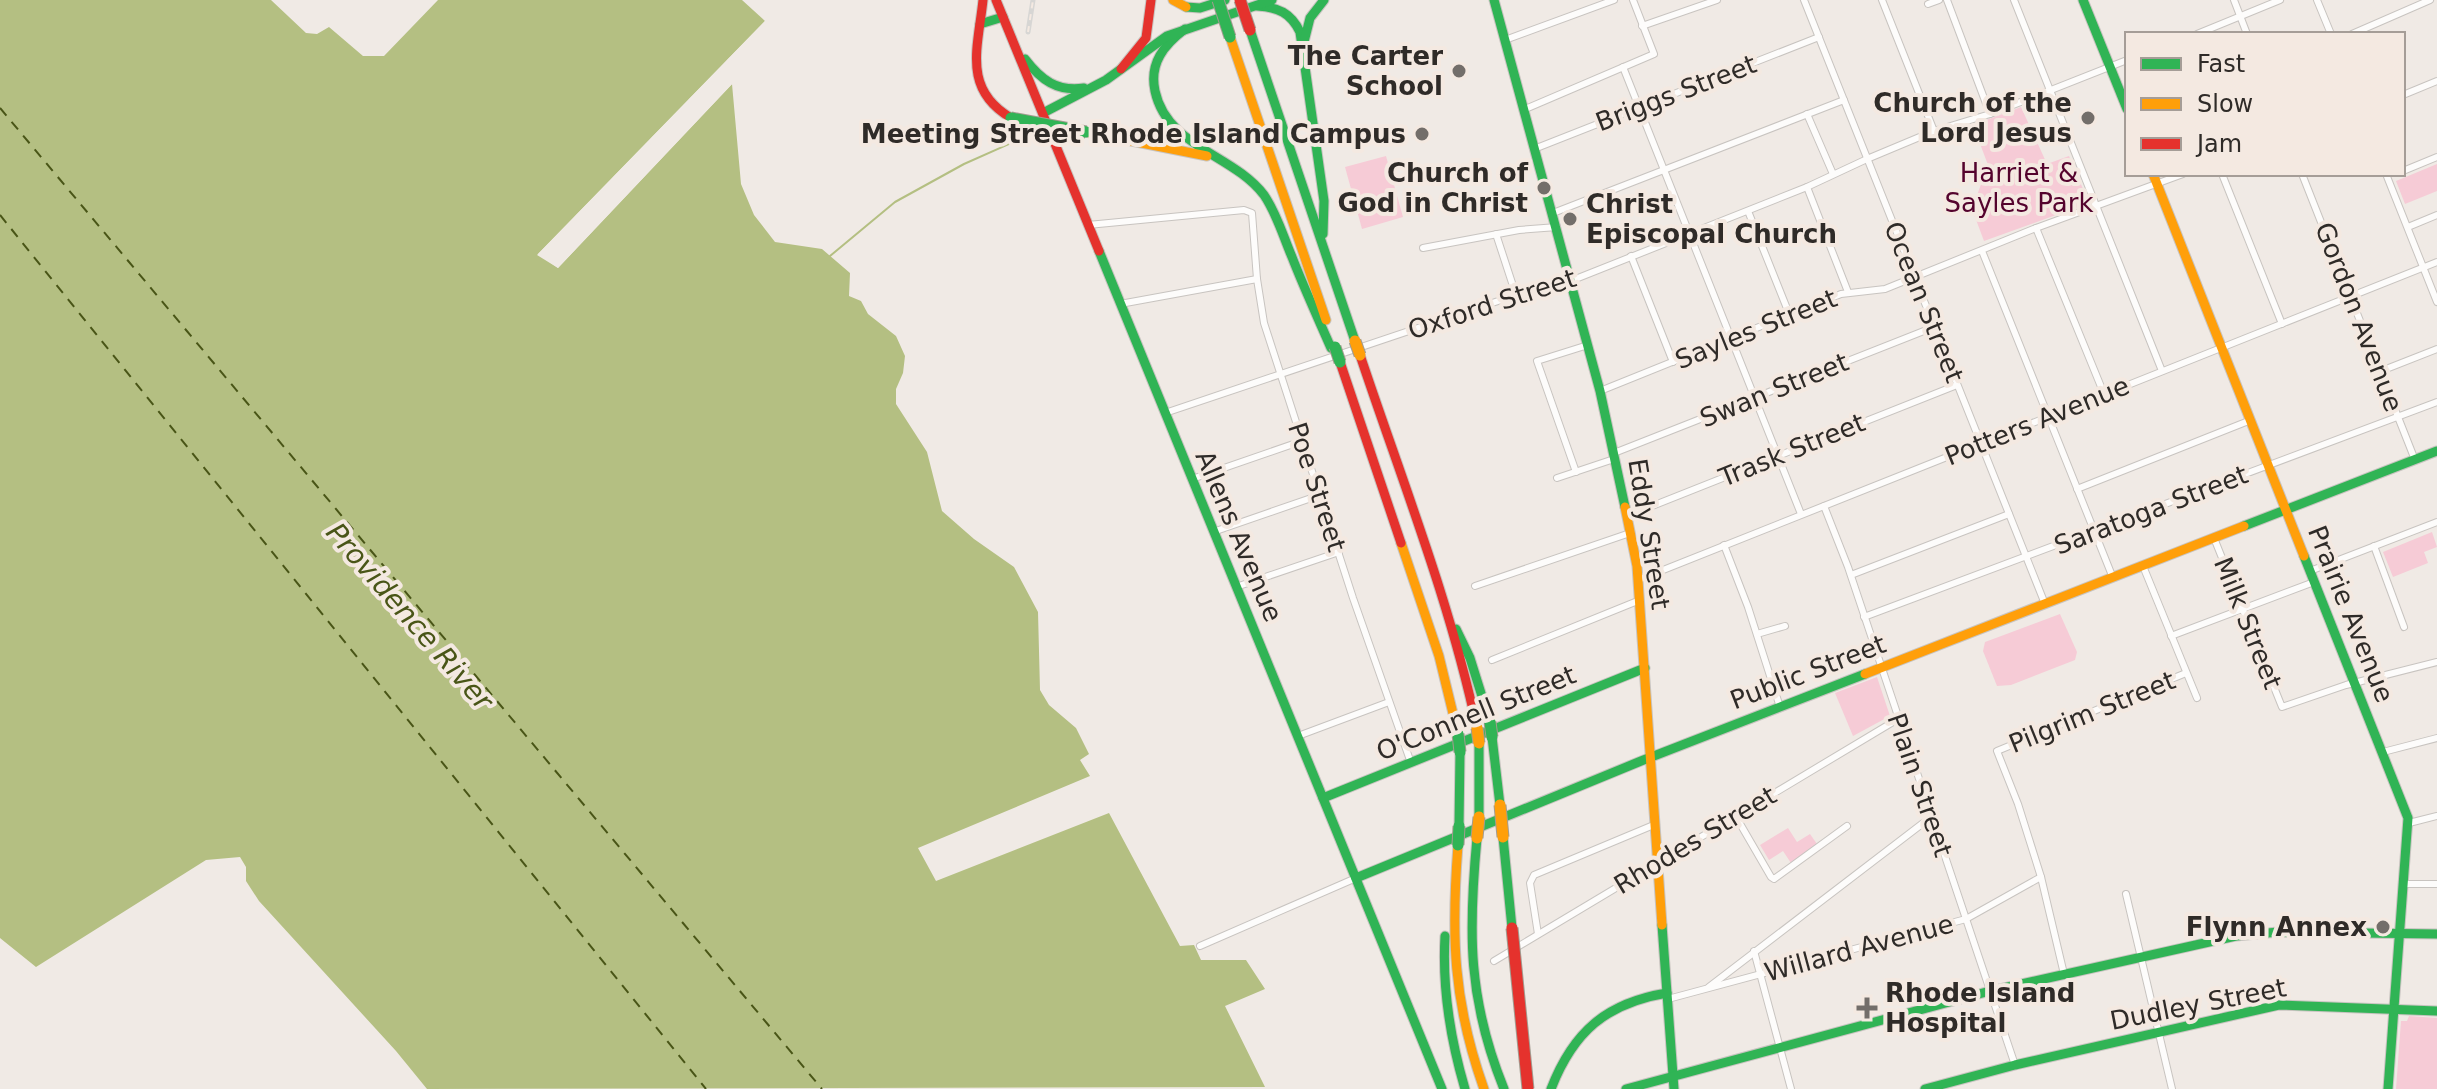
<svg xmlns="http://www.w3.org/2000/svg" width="2437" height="1089" font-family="'DejaVu Sans',sans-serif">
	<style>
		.green { fill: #f6cbd6 }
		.water { fill: #b4bf82 }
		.pier { fill: #f0eae5 }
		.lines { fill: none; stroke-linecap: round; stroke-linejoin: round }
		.stream { stroke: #b4bf82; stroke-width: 2 }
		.ferry { stroke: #495517; stroke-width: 2; stroke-dasharray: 10 8; stroke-linecap: butt }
		.street-casing { stroke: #c8c4c0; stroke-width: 8 }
		.fast-casing { stroke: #c8c4c0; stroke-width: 11 }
		.slow-casing { stroke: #c8c4c0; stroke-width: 11 }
		.jam-casing { stroke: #c8c4c0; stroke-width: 11 }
		.street { stroke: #fdfcfb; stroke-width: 6 }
		.fast { stroke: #30b455; stroke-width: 9 }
		.slow { stroke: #ff9f0a; stroke-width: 9 }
		.jam { stroke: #e5322d; stroke-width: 9 }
		.rail-casing { stroke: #d7d6d4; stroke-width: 5 }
		.rail { stroke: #f4e9e1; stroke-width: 2; stroke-dasharray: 6; stroke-linecap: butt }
		.fast-bridge-casing { stroke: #a39c90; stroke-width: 13; stroke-linecap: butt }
		.slow-bridge-casing { stroke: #a39c90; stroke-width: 13; stroke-linecap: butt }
		.jam-bridge-casing { stroke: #a39c90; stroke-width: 13; stroke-linecap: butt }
		.fast-bridge { stroke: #30b455; stroke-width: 11 }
		.slow-bridge { stroke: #ff9f0a; stroke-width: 11 }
		.jam-bridge { stroke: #e5322d; stroke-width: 11 }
		.poi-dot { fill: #736e6a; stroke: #f4e9e1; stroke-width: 3 }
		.labels { text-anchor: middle; stroke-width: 8; stroke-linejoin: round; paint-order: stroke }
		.poi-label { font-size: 26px; font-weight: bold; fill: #2f2b28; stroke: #f4e9e1; text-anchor: end }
		.street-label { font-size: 26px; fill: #2f2b28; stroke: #f4e9e1 }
		.park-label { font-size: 26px; fill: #54032d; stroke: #f4e9e1 }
		.water-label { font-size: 28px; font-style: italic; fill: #495517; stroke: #f4e9e1 }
	</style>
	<rect width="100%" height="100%" fill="#f0eae5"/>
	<g class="green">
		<path d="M2021,107L2047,164L2069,156L2089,203L1984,241L1972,209L1988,165L1973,125Z"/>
		<path d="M1386,156L1403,217L1362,229L1345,167Z"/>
		<path d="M2437,164V191L2405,204L2396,181Z"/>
		<path d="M2432,532L2437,547L2424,552L2428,563L2393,577L2383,552Z"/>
		<path d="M2060,614L2077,652L2075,660L2011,685L1997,686L1983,651L1985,642Z"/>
		<path d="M1877,677L1890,716L1853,736L1835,693Z"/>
		<path d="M1788,828L1797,842L1810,834L1817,844L1791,863L1783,851L1769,860L1760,845Z"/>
		<path d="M2409,1016L2437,1018V1089H2396L2401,1021H2407Z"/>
	</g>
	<path class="water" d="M0,0H271L306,33L317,34L329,27L363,56H384L438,0H742L765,21L538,254L558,268L732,84L741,184L754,215L775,242L822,249L850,273L849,296L861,301L868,314L896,336L905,356L903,373L896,389V404L927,452L942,511L974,539L1014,567L1038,612L1040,690L1049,705L1076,728L1089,754L1080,760L1090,776L918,848L936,881L1109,813L1180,946L1194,945L1201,960H1246L1265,989L1225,1006L1265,1087L427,1089L396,1051L259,901L246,881V867L240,857L206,860L36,967L0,938Z"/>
	<path class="pier" d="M765,21L767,24L544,254L557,263L729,81H735L558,268L537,255Z"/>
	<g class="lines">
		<path class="stream" d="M830,256L895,202L964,164L1027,136"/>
		<g class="ferry">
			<path d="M0,108L822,1089"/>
			<path d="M0,215L706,1089"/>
		</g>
		<g class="street-casing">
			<g id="street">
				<path d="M1804,0L2045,604"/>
				<path d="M1882,0L1934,131"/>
				<path d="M1947,0L1990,114"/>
				<path d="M2014,0L2162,371"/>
				<path d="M2234,0L2247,34"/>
				<path d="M2317,0L2331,34"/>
				<path d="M1928,4L1939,0"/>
				<path d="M1642,26L1717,0"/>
				<path d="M2197,34L2280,0"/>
				<path d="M2352,34L2430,0"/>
				<path d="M1505,40L1614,0"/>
				<path d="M1623,67L1801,514"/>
				<path d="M2403,95L2437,81"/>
				<path d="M1523,110L1654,54L1633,0"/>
				<path d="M1807,114L1833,174"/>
				<path d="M1534,149L1819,37"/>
				<path d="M2403,171L2437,157"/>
				<path d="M2222,174L2282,324"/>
				<path d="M2302,174L2415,460"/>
				<path d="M2386,174L2437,302"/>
				<path d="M1807,187L1848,292"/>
				<path d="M1748,211L1790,316"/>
				<path d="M1553,213L1844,100"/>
				<path d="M1088,225L1244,210L1252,213L1257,279L1264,323L1353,598L1411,763"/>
				<path d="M2408,227L2437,215"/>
				<path d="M2036,228L2104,394"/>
				<path d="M1496,234L1516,295"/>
				<path d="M1423,248L1519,230L1557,227"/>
				<path d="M1982,251L2113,578"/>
				<path d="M1631,256L1673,362"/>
				<path d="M1120,304L1257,279"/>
				<path d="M2381,371L2437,349"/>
				<path d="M1600,391L1841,294L1885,289L2036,228L2183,174"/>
				<path d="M1165,413L1516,295L1578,278L1807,187L1867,159L1934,131L1990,114L2127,60"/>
				<path d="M1614,453L1934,327"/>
				<path d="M1576,472L1537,361L1588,345"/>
				<path d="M1557,478L1614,459"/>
				<path d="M1192,479L1302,441"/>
				<path d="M2077,489L2251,420"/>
				<path d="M1824,506L1848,567L2015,1065"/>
				<path d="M1627,516L1957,385"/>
				<path d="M1213,532L1320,495"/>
				<path d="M2214,538L2282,707L2346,685L2437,662"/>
				<path d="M1724,545L1748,607L1780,707"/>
				<path d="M2374,546L2404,627"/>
				<path d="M2143,566L2197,698"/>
				<path d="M2310,571L2437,522"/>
				<path d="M1851,575L2009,514"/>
				<path d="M1638,580L2437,262"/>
				<path d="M1475,586L1630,533"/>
				<path d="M1236,587L1339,552"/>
				<path d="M1864,617L2437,402"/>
				<path d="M1757,634L1785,626"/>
				<path d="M2171,636L2314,582"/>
				<path d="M1492,660L1640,600"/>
				<path d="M1298,736L1389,702"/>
				<path d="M2383,752L2437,738"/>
				<path d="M1735,815L1771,877L1774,879L1847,826"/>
				<path d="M2409,823L2437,816"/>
				<path d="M2403,884H2437"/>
				<path d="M2126,894L2172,1089"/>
				<path d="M1538,934L1530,883L1534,875L1656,824"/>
				<path d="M1200,946L1356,878"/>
				<path d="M1754,951L1791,1089"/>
				<path d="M1494,961L1898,719"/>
				<path d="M2064,974L2041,877L2018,804L1997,751L2186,673"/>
				<path d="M1709,987L1931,817"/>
				<path d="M1668,999L1966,919L2041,877"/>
			</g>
		</g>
		<g class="fast-casing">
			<g id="fast">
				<path d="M1494,0L1600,391L1625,507"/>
				<path d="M2083,0L2127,109"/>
				<path d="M1257,6C1278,7 1291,13 1300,32L1324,201L1323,234"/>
				<path d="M1186,7L1200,8L1225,0"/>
				<path d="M980,24L1003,17"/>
				<path d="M1185,29C1164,45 1149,63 1155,91C1167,147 1233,154 1264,195C1277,214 1283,236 1292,257C1304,288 1318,318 1331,348"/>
				<path d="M1250,30L1355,341"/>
				<path d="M1304,42L1310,18L1324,0"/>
				<path d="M1025,59C1041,80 1057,92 1084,88"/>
				<path d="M1043,113L1106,80L1167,36L1272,0"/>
				<path d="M1099,251L1442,1089"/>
				<path d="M2244,526L2437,451"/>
				<path d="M2304,556L2408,818L2388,1089"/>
				<path d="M1456,629L1470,658L1490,722"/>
				<path d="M1492,737L1500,805"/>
				<path d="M1479,743V817"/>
				<path d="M1323,798L1645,668"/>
				<path d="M1459,826L1460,752"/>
				<path d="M1503,837L1512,928"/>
				<path d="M1477,838C1468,933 1468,1000 1504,1089"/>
				<path d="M1356,878L1641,761L1865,674"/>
				<path d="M1662,925L1674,1089"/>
				<path d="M1445,936C1442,989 1450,1038 1465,1089"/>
				<path d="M1551,1089C1573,1032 1606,1003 1667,993"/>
				<path d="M1626,1089L1990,991L2236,936L2278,932L2437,934"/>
				<path d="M1925,1089L2015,1065L2279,1005L2437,1011"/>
			</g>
		</g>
		<g class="slow-casing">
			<g id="slow">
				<path d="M1173,0L1186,7"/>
				<path d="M1230,37L1326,320"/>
				<path d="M1086,132L1207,156"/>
				<path d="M2153,174L2304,556"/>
				<path d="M1625,507L1637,566L1662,925"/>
				<path d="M1401,543L1439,656L1458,734"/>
				<path d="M1865,674L2244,526"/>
				<path d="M1458,845C1451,936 1453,1002 1484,1089"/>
			</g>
		</g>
		<g class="jam-casing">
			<g id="jam">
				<path d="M983,0C978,48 962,89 1011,118"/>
				<path d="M996,0L1099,251"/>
				<path d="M1121,69L1146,38L1151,0"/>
				<path d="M1360,355C1401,478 1450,601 1477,728"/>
				<path d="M1340,362L1401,543"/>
			</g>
		</g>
		<use href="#street" class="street"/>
		<use href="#fast" class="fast"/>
		<use href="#slow" class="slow"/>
		<use href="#jam" class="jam"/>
		<g class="rail-casing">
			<path id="rail" d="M1028,32L1033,0"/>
		</g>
		<use href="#rail" class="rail"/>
		<g class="fast-bridge-casing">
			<g id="fast-bridge">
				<path d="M1218,0L1230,37"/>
				<path d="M1011,118L1086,132"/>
				<path d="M1335,347L1340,362"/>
				<path d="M1490,722L1492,737"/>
				<path d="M1458,734L1460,752"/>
				<path d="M1458,845L1459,826"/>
			</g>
		</g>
		<g class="slow-bridge-casing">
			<g id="slow-bridge">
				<path d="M1355,341L1360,355"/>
				<path d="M1477,728L1479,743"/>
				<path d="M1500,805L1503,837"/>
				<path d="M1477,838L1479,817"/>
			</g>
		</g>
		<g class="jam-bridge-casing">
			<g id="jam-bridge">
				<path d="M1240,0L1250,30"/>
				<path d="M1512,928L1528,1089"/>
			</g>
		</g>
		<use href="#fast-bridge" class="fast-bridge"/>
		<use href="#slow-bridge" class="slow-bridge"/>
		<use href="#jam-bridge" class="jam-bridge"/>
	</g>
	<g class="poi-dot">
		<circle cx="1459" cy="71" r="8"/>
		<circle cx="2088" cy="118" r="8"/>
		<circle cx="1422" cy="134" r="8"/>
		<circle cx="1544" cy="188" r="8"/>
		<circle cx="1570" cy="219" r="8"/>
		<circle cx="2383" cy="927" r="8"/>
		<path d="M1863 996h8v8h8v8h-8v8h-8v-8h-8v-8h8z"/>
	</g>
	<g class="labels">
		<g class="poi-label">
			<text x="1443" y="65">The Carter<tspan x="1443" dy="30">School</tspan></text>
			<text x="2072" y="112">Church of the<tspan x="2072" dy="30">Lord Jesus</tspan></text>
			<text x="1406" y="143">Meeting Street Rhode Island Campus</text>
			<text x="1528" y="182">Church of<tspan x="1528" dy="30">God in Christ</tspan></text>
			<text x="1586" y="213" text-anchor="start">Christ<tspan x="1586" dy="30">Episcopal Church</tspan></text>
			<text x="2367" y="936">Flynn Annex</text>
			<text x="1885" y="1002" text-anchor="start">Rhode Island<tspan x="1885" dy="30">Hospital</tspan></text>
		</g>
		<g class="street-label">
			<text transform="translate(1676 93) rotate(-21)" y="9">Briggs Street</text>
			<text transform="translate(1924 302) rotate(68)" y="9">Ocean Street</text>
			<text transform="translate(1492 304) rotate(-18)" y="9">Oxford Street</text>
			<text transform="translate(2359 317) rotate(69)" y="9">Gordon Avenue</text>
			<text transform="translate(1756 329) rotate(-22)" y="9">Sayles Street</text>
			<text transform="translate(1774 390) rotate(-22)" y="9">Swan Street</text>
			<text transform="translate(2037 421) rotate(-22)" y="9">Potters Avenue</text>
			<text transform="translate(1792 450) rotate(-22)" y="9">Trask Street</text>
			<text transform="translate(1317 487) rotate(72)" y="9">Poe Street</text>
			<text transform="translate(2151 510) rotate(-21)" y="9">Saratoga Street</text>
			<text transform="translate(1649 534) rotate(81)" y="9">Eddy Street</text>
			<text transform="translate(1239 536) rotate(67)" y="9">Allens Avenue</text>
			<text transform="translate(2351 614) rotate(68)" y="9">Prairie Avenue</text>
			<text transform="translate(2248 623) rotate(68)" y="9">Milk Street</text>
			<text transform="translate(1808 672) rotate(-21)" y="9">Public Street</text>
			<text transform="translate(2092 712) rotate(-22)" y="9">Pilgrim Street</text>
			<text transform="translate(1476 713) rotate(-22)" y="9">O'Connell Street</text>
			<text transform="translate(1920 785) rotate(71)" y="9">Plain Street</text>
			<text transform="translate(1695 840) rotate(-31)" y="9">Rhodes Street</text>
			<text transform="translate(1859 948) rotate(-15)" y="9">Willard Avenue</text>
			<text transform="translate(2198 1004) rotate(-11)" y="9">Dudley Street</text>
		</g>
		<g class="park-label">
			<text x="2019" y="182">Harriet &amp;<tspan x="2019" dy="30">Sayles Park</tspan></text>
		</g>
		<g class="water-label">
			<text transform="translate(410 616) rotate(49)" y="10">Providence River</text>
		</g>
	</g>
	<rect x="2125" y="32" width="280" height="144" fill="#f4e9e1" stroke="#a59d97" stroke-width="2"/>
	<rect x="2141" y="58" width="40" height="12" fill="#30b455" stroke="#a59d97" stroke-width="2"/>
	<text x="2197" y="72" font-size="24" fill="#2f2b28">Fast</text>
	<rect x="2141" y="98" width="40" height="12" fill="#ff9f0a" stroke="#a59d97" stroke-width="2"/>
	<text x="2197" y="112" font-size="24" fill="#2f2b28">Slow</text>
	<rect x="2141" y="138" width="40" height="12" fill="#e5322d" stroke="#a59d97" stroke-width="2"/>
	<text x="2197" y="152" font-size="24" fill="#2f2b28">Jam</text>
</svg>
